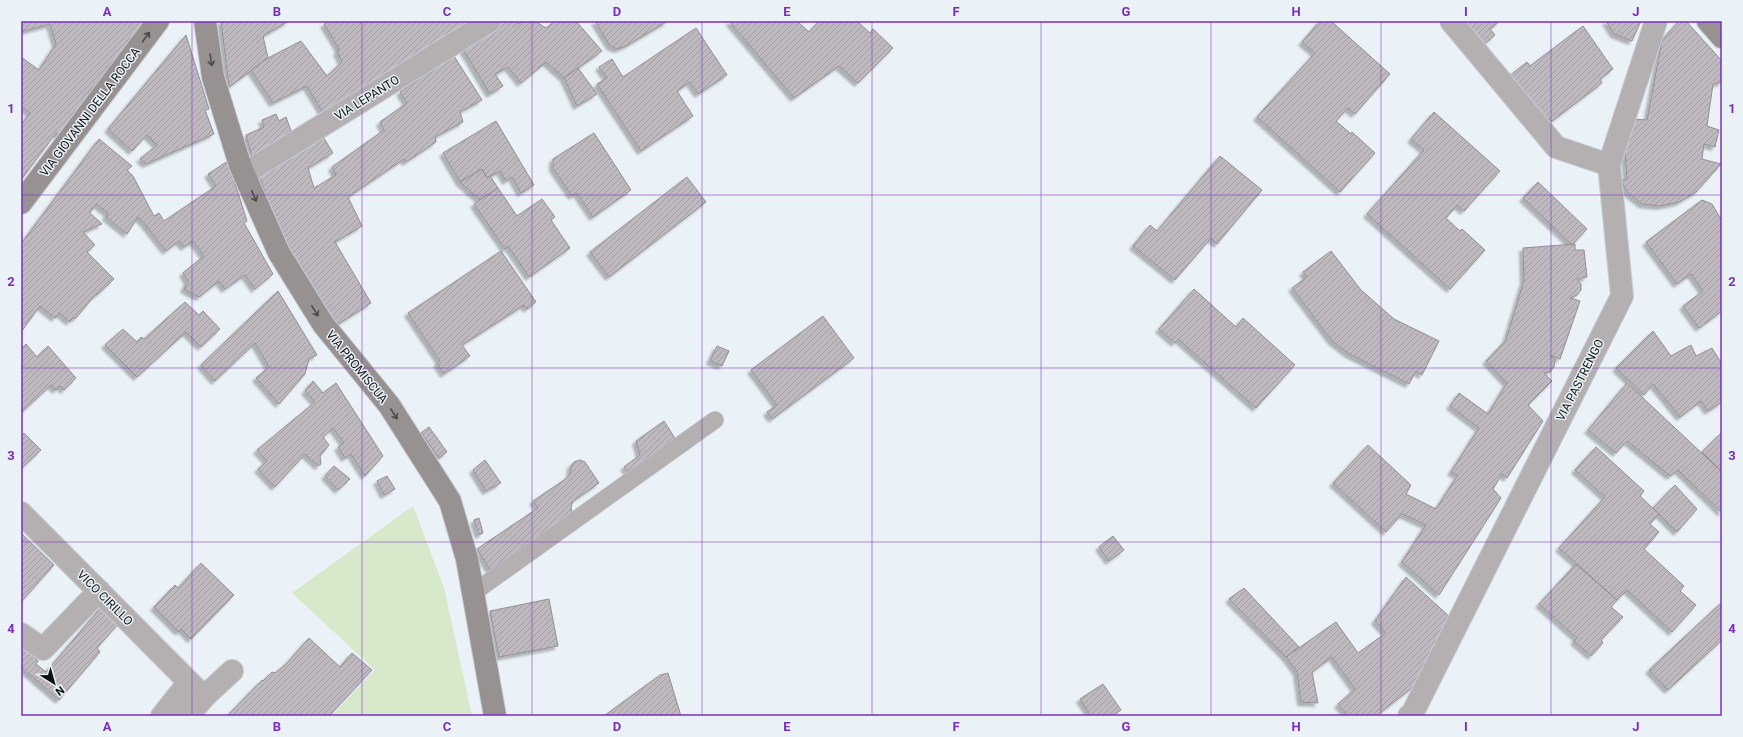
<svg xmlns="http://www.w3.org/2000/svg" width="1743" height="737" font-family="Roboto,sans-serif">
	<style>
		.green { fill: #d7e9ca }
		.building { fill: url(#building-hatch); stroke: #948f95; filter: url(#shadow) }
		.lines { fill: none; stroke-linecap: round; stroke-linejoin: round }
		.lane-casing { stroke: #c7cdd3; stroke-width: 18 }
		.street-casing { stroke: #c7cdd3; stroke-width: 24 }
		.secondary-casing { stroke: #c7cdd3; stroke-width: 24 }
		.lane { stroke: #b4b0b1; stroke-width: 17 }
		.street { stroke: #b4b0b1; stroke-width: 22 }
		.secondary { stroke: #979192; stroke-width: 22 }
		.oneway { stroke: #4c4b4c }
		.grid { fill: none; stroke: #7b2cbf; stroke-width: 1; stroke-opacity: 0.55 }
		.labels { text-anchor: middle; stroke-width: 3; stroke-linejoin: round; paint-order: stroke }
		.street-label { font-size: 12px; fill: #0e1113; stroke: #eaf1f7 }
		.neatline { fill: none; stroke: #7b2cbf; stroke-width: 1.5 }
		.grid-label { font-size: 13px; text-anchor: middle; font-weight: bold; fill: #7b2cbf }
	</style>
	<defs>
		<pattern id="building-hatch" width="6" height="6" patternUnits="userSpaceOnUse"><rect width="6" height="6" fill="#beb9bf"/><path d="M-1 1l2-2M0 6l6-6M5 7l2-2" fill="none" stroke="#a29ea3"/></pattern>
		<filter id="shadow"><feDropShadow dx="-3.5" dy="3.5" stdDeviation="1" flood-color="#0004"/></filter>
	</defs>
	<rect width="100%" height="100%" fill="#eaf1f7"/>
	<path class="green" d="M413,506L444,588L472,716H332L375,670L292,593Z"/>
	<g class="building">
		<path d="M21,21H144L88,94L90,96L60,136L56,133L21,180V125L30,113L21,106V57L39,70L56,44L50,24L21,32Z"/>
		<path d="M221,21H289L263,36L268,58L229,87Z"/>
		<path d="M329,21H474L324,115L307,86L273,103L251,70L268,58L301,41L327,76L342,62L337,51L339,49L324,24Z"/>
		<path d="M502,21H516L518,24L523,21H535L546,28L555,21H576L602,51L564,78L546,62L521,83L508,67L495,74L503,86L490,94L463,49L493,26Z"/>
		<path d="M595,21H668L626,46L617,49L610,46Z"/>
		<path d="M729,21H797L809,32L819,21H857L870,33L873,29L893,48L858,83L839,66L794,98Z"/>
		<path d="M1320,21H1331L1390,74L1355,114L1348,108L1336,121L1351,134L1352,132L1375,153L1340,192L1257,117L1315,53L1302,42Z"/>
		<path d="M1462,21H1500L1490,29L1495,35L1482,46Z"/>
		<path d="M1606,21H1641L1632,41L1614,34Z"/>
		<path d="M1679,21H1686L1722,61V82L1713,84L1707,126L1719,130L1715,147L1704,144L1702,159L1721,164L1696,192L1679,202L1660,206L1642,204L1627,192L1621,180L1627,179L1625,152L1633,119L1647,120L1662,40Z"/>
		<path d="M1583,26L1613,69L1600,79L1602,83L1552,121L1533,109L1508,77L1527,62L1530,66Z"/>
		<path d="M696,28L727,75L698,94L690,82L677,91L693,116L641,151L597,84L607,78L599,67L612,59L623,77Z"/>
		<path d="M186,35L209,109L205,110L214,134L146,164L140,159L157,145L147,135L132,151L108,129Z"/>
		<path d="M454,56L482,100L460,112L463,122L435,137L436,142L406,162L404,159L348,197L362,226L335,242L371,303L332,328L296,276L258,173L322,135L333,153L308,168L314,188L336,175L332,167L384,130L380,122L407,103L400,92Z"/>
		<path d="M578,68L597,94L577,106L564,78Z"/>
		<path d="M1434,112L1500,171L1464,211L1457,205L1446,218L1460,231L1462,229L1485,250L1450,289L1367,214L1424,150L1411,139Z"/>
		<path d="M276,114L279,121L286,117L294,139L253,161L246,135L264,127L262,120Z"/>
		<path d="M496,121L534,185L521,193L512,177L506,181L500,171L487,178L482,169L460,182L443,153Z"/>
		<path d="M594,133L631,190L593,217L577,193L572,196L553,168V159Z"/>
		<path d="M99,139L132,166L127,170L133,176L154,216L159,213L164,221L216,186L208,174L228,161L247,221L244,223L273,274L255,289L245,275L225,289L219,281L199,297L184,289L188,281L183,273L204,256L193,241L184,247L179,241L166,251L144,223L138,217L127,234L106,217L108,213L96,204L90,213L102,224L83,232L95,245L87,252L114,279L97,295L96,294L75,319L73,317L70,322L59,313L55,318L40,306L21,332V244Z"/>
		<path d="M1220,156L1262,190L1217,244L1211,238L1175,280L1133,246L1150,225L1157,231Z"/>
		<path d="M482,169L487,178L490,176L498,188L480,200L460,182Z"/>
		<path d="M687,177L706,202L609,277L590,252Z"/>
		<path d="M1538,182L1587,229L1572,245L1523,198Z"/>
		<path d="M498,188L517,216L542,199L555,217L551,220L570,248L529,277L508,246L505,249L474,204Z"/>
		<path d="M1702,200L1712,204L1722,221V311L1699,328L1683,306L1703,291L1691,274L1677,284L1646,242Z"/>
		<path d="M1575,244V250H1584L1587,277L1577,279L1581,284V290L1577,295L1570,298L1580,301L1560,359L1550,355L1555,360L1554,367L1550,372L1544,373L1552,381L1528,405L1543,421L1507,478L1502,474L1493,489L1501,498L1439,595L1402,562L1426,525L1402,514L1386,532L1333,483L1368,445L1411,485L1406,494L1436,509L1458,475L1451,472L1479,428L1450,406L1459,393L1488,414L1507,383L1486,361L1506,340L1524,280L1523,248Z"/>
		<path d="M501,251L536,302L527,309L524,305L462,345L470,356L444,374L437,363L440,361L408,313Z"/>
		<path d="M1331,251L1361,290L1394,319L1439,341L1422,375L1416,371L1409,384L1349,354L1332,341L1292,288L1307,277L1303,272Z"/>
		<path d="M1194,289L1236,327L1243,318L1295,365L1256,408L1178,339L1175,343L1159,329Z"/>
		<path d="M278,291L317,355L309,359L305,374L279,404L256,378L269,367L255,343L215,381L201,365Z"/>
		<path d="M185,302L199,315L203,311L220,329L201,347L186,332L137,377L105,345L123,329L137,342L141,337L144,339Z"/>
		<path d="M823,316L854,358L772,419L767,412L777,405L751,370Z"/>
		<path d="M1653,331L1671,356L1691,345L1696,356L1712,348L1722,364V402L1708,411L1701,401L1680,417L1653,384L1644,395L1616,368Z"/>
		<path d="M26,344L37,357L48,346L76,378L64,390L60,386L56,390L51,385L21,413V349Z"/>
		<path d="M717,346L729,351L722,366L710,361Z"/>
		<path d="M313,381L323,393L336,383L383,456L365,476L351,454L345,458L338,447L344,443L333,428L323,437L329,445L320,456L321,464L318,466L305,454L275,487L258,469L267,461L257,450L315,402L305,391Z"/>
		<path d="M1627,383L1722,472V513L1678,470L1670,476L1627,441L1616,453L1588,430Z"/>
		<path d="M664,421L676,440L630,474L624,467L640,455L636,441Z"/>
		<path d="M429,427L447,452L439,458L421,433Z"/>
		<path d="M24,433L41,450L21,469V436Z"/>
		<path d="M1721,433L1722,434V472L1702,452Z"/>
		<path d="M1596,447L1644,491L1640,496L1659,514L1650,524L1659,532L1644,549L1684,586L1680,591L1696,605L1672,632L1627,590L1617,600L1559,548L1605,497L1575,470Z"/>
		<path d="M485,460L501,483L486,491L473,470Z"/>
		<path d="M580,460L585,462L599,483L573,501L571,507L572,513L490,570L477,549L538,508L533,501L567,478L570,474L571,466L574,462Z"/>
		<path d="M334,466L350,479L338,490L325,476Z"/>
		<path d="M387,476L395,489L384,495L377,481Z"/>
		<path d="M1675,485L1697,509L1677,532L1653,508Z"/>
		<path d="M479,518L483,533L479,535L474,520Z"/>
		<path d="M21,533L54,565L21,602L22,563Z"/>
		<path d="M1113,536L1124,550L1109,561L1099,547Z"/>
		<path d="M201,563L234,595L191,639L181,629L179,632L154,607L175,585L178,588Z"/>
		<path d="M1576,564L1617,600L1611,607L1623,617L1601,640L1603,643L1591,656L1574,641L1577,638L1539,604Z"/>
		<path d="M1406,577L1451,618L1413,687L1376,716H1348L1338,704L1355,689L1332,657L1312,672L1318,703L1301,702L1297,672L1286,657L1336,622L1358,653L1386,633L1375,621Z"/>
		<path d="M1244,588L1299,647L1286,657L1229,599Z"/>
		<path d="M549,599L558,646L499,657L490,611Z"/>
		<path d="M1722,602V640L1668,690L1649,670Z"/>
		<path d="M102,606L120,622L97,648L100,652L59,700L21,667V645L38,661L36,664L46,672Z"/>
		<path d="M309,638L340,667L352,653L372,670L329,716H227L262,680L263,681L272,672L275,673L287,663Z"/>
		<path d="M668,673L681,716H604L660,675Z"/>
		<path d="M1103,684L1121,710L1112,716H1091L1080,699Z"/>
	</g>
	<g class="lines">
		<g class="lane-casing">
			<path id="lane" d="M473,593L715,420"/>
		</g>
		<g class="street-casing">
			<g id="street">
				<path d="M1451,21L1556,147L1609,165"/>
				<path d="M244,174L490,21"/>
				<path d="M21,513L204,697"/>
				<path d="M21,634L43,649L99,591"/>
				<path d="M162,716L189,682"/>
				<path d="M188,716L204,697L232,671"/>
				<path d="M1409,716L1412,714L1622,296L1609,165L1656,21"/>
			</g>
		</g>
		<g class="secondary-casing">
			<g id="secondary">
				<path d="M205,21L213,77L240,165L279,253L323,324L389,405L450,501L467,559L495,716"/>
				<path d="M1708,21L1722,37"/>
				<path d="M21,203L158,21"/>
			</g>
		</g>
		<use href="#lane" class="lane"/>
		<use href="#street" class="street"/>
		<use href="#secondary" class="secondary"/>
	</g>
	<defs><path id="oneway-shaft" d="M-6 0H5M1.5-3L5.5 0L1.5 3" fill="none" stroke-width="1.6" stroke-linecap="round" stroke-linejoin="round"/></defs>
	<g class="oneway">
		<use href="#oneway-shaft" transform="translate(146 37) rotate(-53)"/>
		<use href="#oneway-shaft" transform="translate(211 60) rotate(81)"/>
		<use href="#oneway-shaft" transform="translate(254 196) rotate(66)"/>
		<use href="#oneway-shaft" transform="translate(315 311) rotate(58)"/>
		<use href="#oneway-shaft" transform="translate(394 414) rotate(58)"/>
	</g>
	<path class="grid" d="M192,21V716M362,21V716M532,21V716M702,21V716M872,21V716M1041,21V716M1211,21V716M1381,21V716M1551,21V716M21,195H1722M21,368H1722M21,542H1722"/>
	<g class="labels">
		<g class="street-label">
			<text transform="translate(367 98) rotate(-32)" y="4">VIA LEPANTO</text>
			<text transform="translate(90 112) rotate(-53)" y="4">VIA GIOVANNI DELLA ROCCA</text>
			<text transform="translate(357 367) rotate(51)" y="4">VIA PROMISCUA</text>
			<text transform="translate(1580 380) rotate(-63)" y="4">VIA PASTRENGO</text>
			<text transform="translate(105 598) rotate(45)" y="4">VICO CIRILLO</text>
		</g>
	</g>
	<rect width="1743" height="737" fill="none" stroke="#eaf1f7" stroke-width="44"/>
	<g transform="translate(54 683) rotate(143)" stroke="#eaf1f7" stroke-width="3" paint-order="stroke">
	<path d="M0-3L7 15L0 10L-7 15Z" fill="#0e1113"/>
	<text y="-6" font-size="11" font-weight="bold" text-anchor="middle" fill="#0e1113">N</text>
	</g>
	<rect x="22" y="22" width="1699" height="693" class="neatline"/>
	<g class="grid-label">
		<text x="107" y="16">A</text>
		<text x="277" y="16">B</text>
		<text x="447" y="16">C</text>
		<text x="617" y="16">D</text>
		<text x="787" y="16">E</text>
		<text x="956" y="16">F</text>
		<text x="1126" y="16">G</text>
		<text x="1296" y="16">H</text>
		<text x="1466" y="16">I</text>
		<text x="1636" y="16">J</text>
		<text x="11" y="113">1</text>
		<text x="1732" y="113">1</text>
		<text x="11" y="286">2</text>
		<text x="1732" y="286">2</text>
		<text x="11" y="460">3</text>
		<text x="1732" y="460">3</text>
		<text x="11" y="633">4</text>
		<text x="1732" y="633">4</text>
		<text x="107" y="731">A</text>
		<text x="277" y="731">B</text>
		<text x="447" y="731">C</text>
		<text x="617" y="731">D</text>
		<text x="787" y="731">E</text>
		<text x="956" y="731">F</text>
		<text x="1126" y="731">G</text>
		<text x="1296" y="731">H</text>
		<text x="1466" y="731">I</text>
		<text x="1636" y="731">J</text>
	</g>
</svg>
